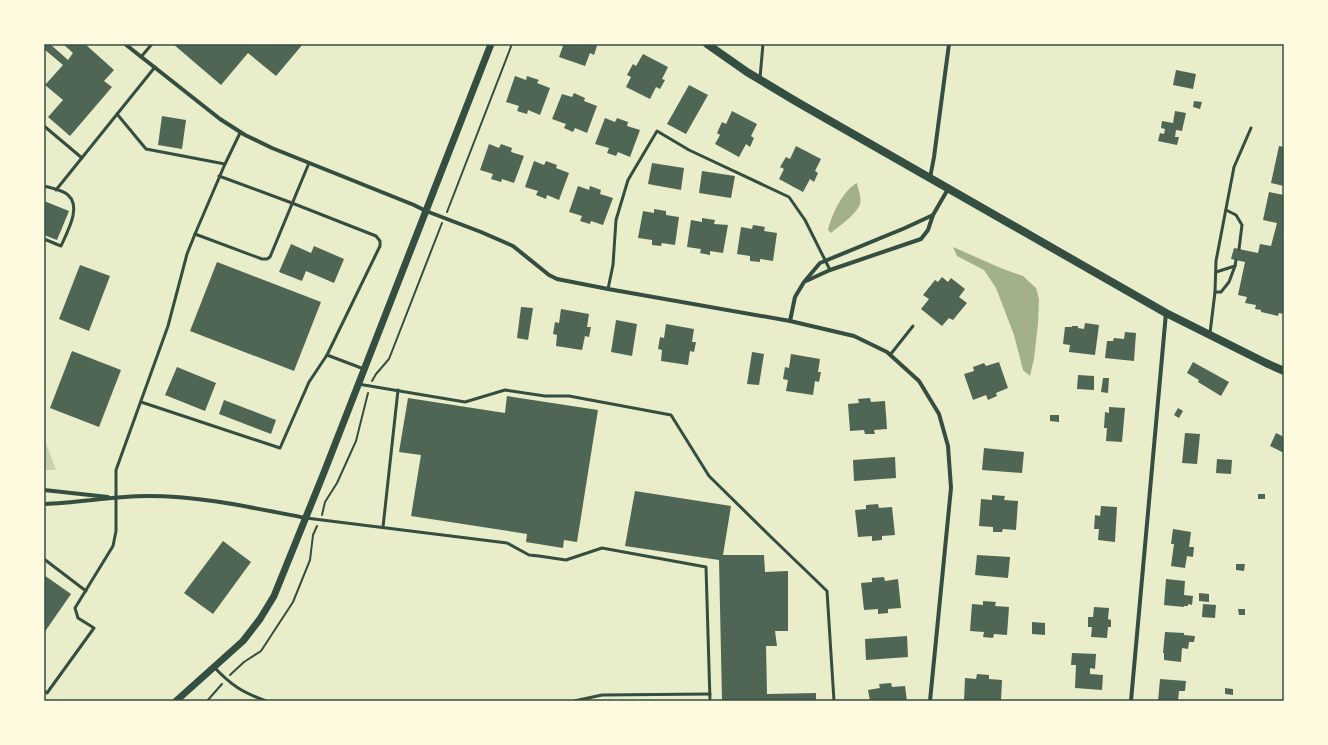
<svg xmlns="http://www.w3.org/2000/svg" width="1328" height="745" font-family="Georgia,serif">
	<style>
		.green { fill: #cad2ad }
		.water { fill: #a3b18a }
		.building { fill: #4f6655 }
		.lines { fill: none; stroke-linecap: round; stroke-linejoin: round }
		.path { stroke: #344e41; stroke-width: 2 }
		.service { stroke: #344e41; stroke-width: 3 }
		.minor { stroke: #344e41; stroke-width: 4 }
		.tertiary { stroke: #344e41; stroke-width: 7 }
		.secondary { stroke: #344e41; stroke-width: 8 }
		.neatline { fill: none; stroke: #344e41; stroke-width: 1.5 }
	</style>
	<rect width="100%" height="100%" fill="#e9edc9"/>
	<path class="green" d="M44,438L56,470H44Z"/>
	<g class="water">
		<path d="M857,183C858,189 862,198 860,204C857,214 839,226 831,233L828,230C831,216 843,190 857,183Z"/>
		<path d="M953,247L1003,269L1023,276L1036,288L1039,299L1038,323L1034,359L1030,376L1023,370L1014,335L996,288L984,270L957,256Z"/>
	</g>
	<g class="building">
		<path d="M44,44H50L68,60L73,53L63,44H85L114,70L104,81L112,87L70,136L48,117L63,100L45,85L63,65L44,49Z"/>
		<path d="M173,44H303L276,76L248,53L221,85Z"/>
		<path d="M557,44H594L597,46L594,55L590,53L585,66L559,57L563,46Z"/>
		<path d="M643,54L668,67L662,79L665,80L660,89L656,87L650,99L626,87L631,77L627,75L633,64L636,66Z"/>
		<path d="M1176,70L1196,74L1193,89L1173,85Z"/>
		<path d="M515,76L526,80L527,76L539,80L537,83L550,88L540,115L528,110L527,114L517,111L519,106L506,102Z"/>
		<path d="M689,85L708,95L686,134L667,124Z"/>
		<path d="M574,93L585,98L584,101L597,106L587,133L575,128L573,132L564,128L566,124L552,119L562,94L572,97Z"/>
		<path d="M1194,101L1202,102L1200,109L1193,107Z"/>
		<path d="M732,111L757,124L751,136L754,138L750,147L746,144L739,157L715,144L720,135L717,133L722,122L726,124Z"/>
		<path d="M1175,111L1186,113L1182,131L1176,130L1175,137H1179L1177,145L1158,141L1160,133L1164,134L1165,129L1161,128L1162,121L1173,123Z"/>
		<path d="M162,116L186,120L182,149L158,145Z"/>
		<path d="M605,118L615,122L617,118L628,122L627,126L640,130L630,157L618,152L616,156L607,153L609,148L595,144Z"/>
		<path d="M489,144L499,148L501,144L512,148L511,152L524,156L514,183L502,179L501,182L491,179L493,174L480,170Z"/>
		<path d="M796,146L821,159L815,171L818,173L814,182L810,179L803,192L779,179L784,169L780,167L786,157L790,159Z"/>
		<path d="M1279,146L1284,147V186L1271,183Z"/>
		<path d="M534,161L544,165L546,161L557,165L556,168L569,173L559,200L547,195L546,199L536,195L538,191L525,187Z"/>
		<path d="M652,163L684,168L681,190L648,184Z"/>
		<path d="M702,171L735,176L731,198L699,193Z"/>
		<path d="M578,186L589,190L590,186L601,190L600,194L613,198L603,225L591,221L590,224L580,221L582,216L569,212Z"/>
		<path d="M1269,192L1284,195V314L1279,313L1278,316L1261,312V310L1255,309L1256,305L1245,303L1247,297L1238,295L1245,262L1231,259L1234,248L1258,253L1260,244L1271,246L1277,223L1263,220Z"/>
		<path d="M44,201L69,211L57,240L44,235Z"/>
		<path d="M654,209L666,211V215L679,217L675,245L662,243L661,246L652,245V240L638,238L643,211L654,213Z"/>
		<path d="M702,218L715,220L714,224L728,225L723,253L710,251V255L700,253L701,249L687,247L691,220L702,222Z"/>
		<path d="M753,225L765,227L764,231L777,233L773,261L760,259V262L750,261V256L737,254L741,227L752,229Z"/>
		<path d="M291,244L311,253L314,246L344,259L334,283L306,271L302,281L279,272Z"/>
		<path d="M217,262L321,302L294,371L190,331Z"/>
		<path d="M80,265L110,276L89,331L59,319Z"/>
		<path d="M942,277L948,282L951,278L965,289L959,297L967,303L953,320L949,318L942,326L921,309L929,299L923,295L935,280L938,282Z"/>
		<path d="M521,307L533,308L528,340L517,338Z"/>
		<path d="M561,309L589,314L587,327H591L589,337L585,336L582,350L556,346L557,335L553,334L555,322L559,323Z"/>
		<path d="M616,320L637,324L632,356L611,352Z"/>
		<path d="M1085,323L1099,325L1095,355L1069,352L1070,345L1063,344L1065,327H1072V326H1078V328L1084,329Z"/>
		<path d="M666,324L694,329L692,342H696L694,352L690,351L688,365L661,361L662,350L658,349L660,337L664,338Z"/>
		<path d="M1125,332L1136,333L1134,361L1105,358L1107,341H1113L1114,338L1124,339Z"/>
		<path d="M72,351L121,370L99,427L50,408Z"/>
		<path d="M752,352L764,354L759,385L747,384Z"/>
		<path d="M791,354L820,359L818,372H821L819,382L815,381L813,395L786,391L788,380L783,379L785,367L789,368Z"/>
		<path d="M999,362L1008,388L996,393L997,396L988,400L986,395L973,400L964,374L974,371L973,367L984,363L986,366Z"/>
		<path d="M1193,362L1229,382L1221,396L1198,382L1199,380L1187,373Z"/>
		<path d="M177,367L216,383L205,411L165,395Z"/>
		<path d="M1078,375L1094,376V390L1077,389Z"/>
		<path d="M1103,378H1109L1108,393L1101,392Z"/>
		<path d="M507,396L598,410L577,542L564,540L563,548L526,542L527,534L411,516L421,455L399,452L408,398L505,413Z"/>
		<path d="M870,398L871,402L885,401L887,429L874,430L875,434H865L864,430L850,431L848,404L859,403L858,399Z"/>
		<path d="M224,400L276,420L271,434L219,414Z"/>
		<path d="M1109,407L1125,408L1122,442L1106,441L1107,428H1104L1105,412L1109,413Z"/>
		<path d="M1178,408L1183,411L1179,418L1174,415Z"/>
		<path d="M1050,415H1059V422L1050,421Z"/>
		<path d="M1185,433L1200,434L1197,464L1182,463Z"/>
		<path d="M1276,433L1284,437V453L1270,446Z"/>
		<path d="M984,448L1024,452L1022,473L982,470Z"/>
		<path d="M895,457L896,478L854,481L853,460Z"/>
		<path d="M1217,459L1232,460L1231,474L1216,473Z"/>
		<path d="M635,491L731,506L723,555H764L765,572L788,571V631H775L777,646H766L767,694L816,693V701H722L719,560L625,546Z"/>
		<rect x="1258" y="494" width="7" height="5"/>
		<path d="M992,495L1005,496L1004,500L1018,501L1016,530L1003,529L1002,532H993V527L979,526L981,499L992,500Z"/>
		<path d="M878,504L879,508L892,507L895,535L882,536V540L872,541V536L858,537L855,510L866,509V505Z"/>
		<path d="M1101,506L1117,507L1115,542L1098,540L1099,529H1094L1095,515L1100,516Z"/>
		<path d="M1173,529L1191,532L1189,547H1194L1193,557L1187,556L1185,568L1171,566L1174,544H1171Z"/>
		<path d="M223,541L251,562L213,614L184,593Z"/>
		<path d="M977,555L1010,557L1008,578L975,575Z"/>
		<path d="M1236,564H1245L1244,571L1236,570Z"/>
		<path d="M44,575L71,594L44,633Z"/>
		<path d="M884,577L885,581L898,579L901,608L888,609V613L878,614V609L864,610L861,583L872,582V578Z"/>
		<path d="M1166,579L1185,581L1184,595L1193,596L1192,605L1188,604V606H1184V607L1164,605Z"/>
		<path d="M1199,593L1209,594V602L1199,601Z"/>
		<path d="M983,601L996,602L995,606L1009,607L1007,635L994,634L993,638L983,637L984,632L970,631L972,604L983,605Z"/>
		<path d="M1203,604L1216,605L1215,618L1202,617Z"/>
		<path d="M1094,607L1109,608L1108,619L1111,620V627H1108L1107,638L1091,637L1092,627H1088V617H1093Z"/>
		<path d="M1238,609H1245V615H1239Z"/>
		<path d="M1032,622L1045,623V635L1032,634Z"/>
		<path d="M1165,632L1184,633V635L1195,636L1194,642H1189L1188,649L1182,648L1181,662L1164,660V653H1163Z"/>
		<path d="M907,636L908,657L866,660L865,639Z"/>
		<path d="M1072,653L1096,654L1095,669L1090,668V674L1103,675L1102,690L1075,688L1076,665H1071Z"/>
		<path d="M977,674L989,675V679L1002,680L1001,701H964L965,678L976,679Z"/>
		<path d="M1160,679L1186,681L1185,691H1179L1178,701H1158Z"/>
		<path d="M891,683L892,687L905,686L907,701H870L868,690L880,688L879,684Z"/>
		<path d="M1225,688L1233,689V695L1225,694Z"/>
	</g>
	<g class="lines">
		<g class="path">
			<path d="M447,212L512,44"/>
			<path d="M372,381L376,374L389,359L442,223"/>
			<path d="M322,515L325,502L337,483L356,441L368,393"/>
			<path d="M230,675L244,662L261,651L293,602L310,560L313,535L317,526"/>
			<path d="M207,701L222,684"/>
		</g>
		<g class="service">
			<path d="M141,57L152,44"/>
			<path d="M760,78L763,44"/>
			<path d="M117,114L146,149L225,164L240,133"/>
			<path d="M44,126L82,158"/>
			<path d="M225,164L195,234L262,259H267L270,257L309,163"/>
			<path d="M219,176L292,203L376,236L380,241V246L327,355L364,369"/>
			<path d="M44,186C51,188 63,190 68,195C82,207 67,232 61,246L44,239"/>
			<path d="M56,190L155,67"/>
			<path d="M1226,210L1236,215L1242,225L1239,249"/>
			<path d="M1216,272L1235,266L1236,260"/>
			<path d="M608,289L613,265L616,220L628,180L657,131L689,150L789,197L805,220L830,270"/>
			<path d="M1215,292H1221L1229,282L1235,266"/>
			<path d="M1210,333L1215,292L1216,261L1234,167L1251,128"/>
			<path d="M890,355L913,326"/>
			<path d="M358,384L465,402L505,390L545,396H569L671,415L709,476L771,537L827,591L834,701"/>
			<path d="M141,402L280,448L309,382L327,355"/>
			<path d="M306,518L507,543L529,555L539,556L566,560L602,548L706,567L710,701"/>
			<path d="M383,527L398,390"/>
			<path d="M44,559L86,591"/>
			<path d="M214,667C232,686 242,692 266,701"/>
			<path d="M44,691L47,693L94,628L78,618L75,608L113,546L116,531V470L168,326L187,254L195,234"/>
			<path d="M574,701L602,695L710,694"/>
		</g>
		<g class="minor">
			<path d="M125,44L220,119L245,135L272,148L414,205L426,211L481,232L513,246L549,275L557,279L608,289L790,321L854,336L887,352L919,381L939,414L948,446L951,488L930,701"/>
			<path d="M930,178L934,157L949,44"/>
			<path d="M806,281L830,270L921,239L928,230L933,215L948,189"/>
			<path d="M790,321L795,297L804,282L820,263L905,228L933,215"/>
			<path d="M44,490L108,497"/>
			<path d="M44,504C79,503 113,496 148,496C202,496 253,508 306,518"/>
			<path d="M1131,701L1166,313"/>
		</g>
		<path class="tertiary" d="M176,701L243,641L260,619L274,596L323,475L491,44"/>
		<path class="secondary" d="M707,44L747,72L797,102L1166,313L1266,363L1284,371"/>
	</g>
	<rect width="1328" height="745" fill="none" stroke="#fefae0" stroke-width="90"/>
	<rect x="45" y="45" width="1238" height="655" class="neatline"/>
</svg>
